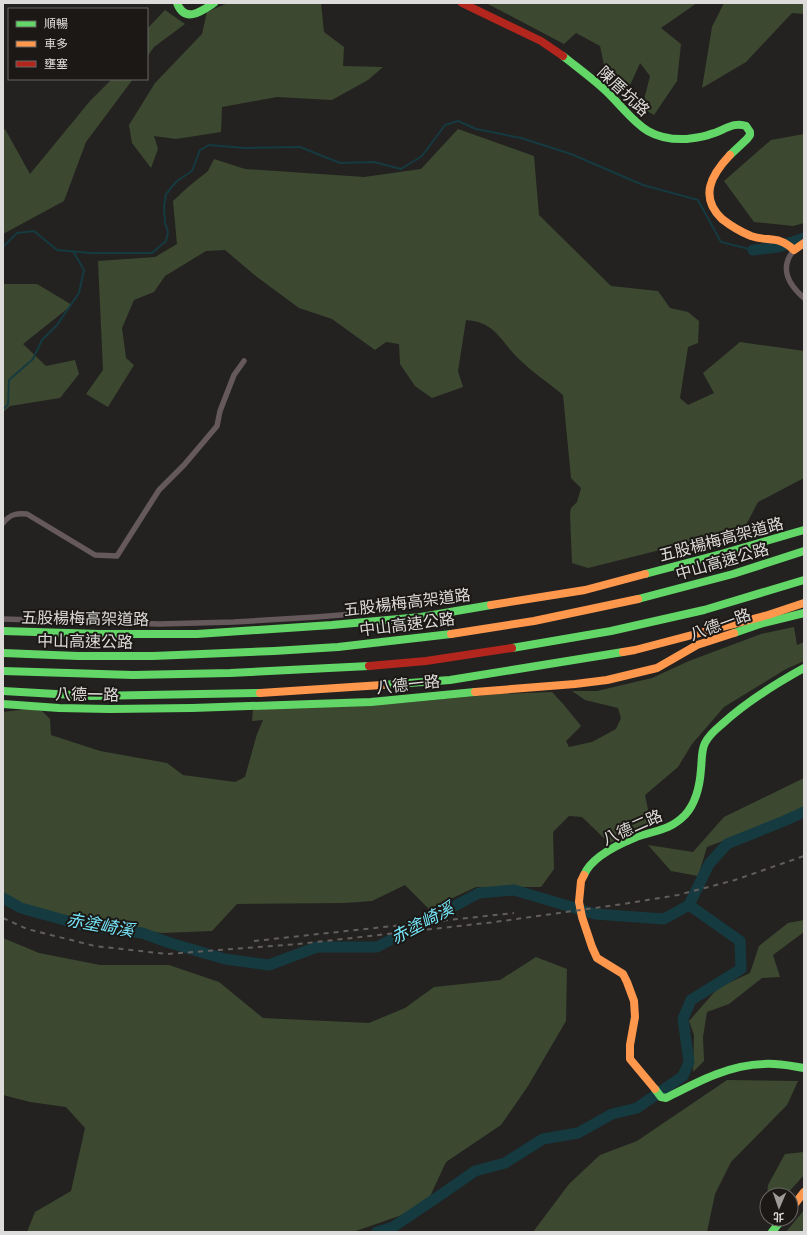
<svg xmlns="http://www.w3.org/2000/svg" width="807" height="1235" font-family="'Alegreya Sans','Noto Sans TC',sans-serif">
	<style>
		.green { fill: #3c4930 }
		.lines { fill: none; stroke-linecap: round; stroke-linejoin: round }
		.stream { stroke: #153a40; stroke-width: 2 }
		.river { stroke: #153a40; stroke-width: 11 }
		.street { stroke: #65595c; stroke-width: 5.5 }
		.fast { stroke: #63d668; stroke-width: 8 }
		.slow { stroke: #ff974d; stroke-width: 8 }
		.jam { stroke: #b3261e; stroke-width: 8 }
		.rail { stroke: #635d5c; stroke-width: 2; stroke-dasharray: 5 5; stroke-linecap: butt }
		.labels { text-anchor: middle; stroke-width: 4; stroke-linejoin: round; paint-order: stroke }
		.street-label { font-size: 16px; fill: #dddcda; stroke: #1b1815 }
		.water-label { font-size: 17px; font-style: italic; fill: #76e8fc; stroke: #1b1815 }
	</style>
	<rect width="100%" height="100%" fill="#232220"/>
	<g class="green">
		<path d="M228,3H321L324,32L344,47L343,66L383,67L368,80L332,100L277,97L222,107L221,132L176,139L154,136L158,149L151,168L132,143L129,125L155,83L202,34L207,12Z"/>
		<path d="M486,3H697L661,28L681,44L677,81L654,115L642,108L650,76L640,63L631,83L620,98L605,70L600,46L576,33L564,44Z"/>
		<path d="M724,3H804V14L792,13L746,62L702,88L712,27Z"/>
		<path d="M165,10L185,24L154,47L147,57V29Z"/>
		<path d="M112,79H133L86,142L64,201L3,234V130L5,129L30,174L90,101Z"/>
		<path d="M458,129L534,156L539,215L611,286L658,291L670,308L688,312L699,321L698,343L688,347L680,398L688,405L714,393L703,373L740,342L804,351V478L758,502L746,525L672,547L588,568L572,563L570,514L571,508L577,502L581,488L571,478L563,395C549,383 532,372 519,359C500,341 496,322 466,320L458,371L463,387L432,398L415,386L400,364L399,344L386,342L375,350L332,319L299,308L257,277L225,250L206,251L165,276L154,292L134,300L122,328L126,358L134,365L108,407L86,394L103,370L98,261L155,257L177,244L173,201L188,187L208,171L214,159L245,169L364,177L421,169Z"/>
		<path d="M804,134V223L793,226L754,222L724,181L771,140Z"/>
		<path d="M3,284H37L72,305L23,344L46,366L75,360L79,374L60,398L10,406L3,412Z"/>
		<path d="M794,627L797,645L804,642V661L786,669L724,707L692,744L678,767L645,795L651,824L609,843L582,817L569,816L553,832L554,869L541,887H476L429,909L405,885L372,901L345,903L237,904L212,931L162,933L78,921L3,899V712L27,709L42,711L50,719L51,735L100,751L167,763L183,775L235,782L245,777L257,734L263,720L252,721L253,709L402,703L498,694L552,692L564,705L581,726L566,741L569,747L592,742L616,729L621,718L618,708L585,700L572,691H597L652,678L689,661L761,634Z"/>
		<path d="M804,778V810L707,847L698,876L671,871L648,845L693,852L724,817Z"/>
		<path d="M804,920V932L773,955L780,977L762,978L729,1004L707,1012L703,1037L704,1061L693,1072L694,1035L689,1021L718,988L750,973L759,946L788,923Z"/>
		<path d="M3,938L39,953L100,965H169L219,982L263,1018L369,1023L405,1008L434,987L500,980L536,957L567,969L566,1021L528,1086L501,1125L446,1162L425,1207L353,1232H27L35,1212L71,1191L85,1128L66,1107L30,1102L3,1095Z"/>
		<path d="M727,1080L798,1081L787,1105L731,1162L715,1194L707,1232H533L569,1184L600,1155L637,1141Z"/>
		<path d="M804,1152V1175L786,1195H767L768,1185L785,1154Z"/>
		<path d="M804,1210V1232H786Z"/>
	</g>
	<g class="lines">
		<g class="stream">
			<path d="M3,247L17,233L34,231L57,250L91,253H152L166,241L168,232L165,223L164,206L166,194L177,181L192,171L200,150L209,145L245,148L300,147L340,163L374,162L401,169L422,156L445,125L458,121L476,129L521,138L571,154L643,185L698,200L721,242L753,250"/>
			<path d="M3,409L8,405L9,380L33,359L42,340L57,325L79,293L84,270L73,251"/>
		</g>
		<g class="river">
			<path d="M753,250L778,247L804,238"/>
			<path d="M3,898L21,908L82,925L142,933L170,943L225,959L269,965L317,947H377L479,893L514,890L595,914L664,919L689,905L709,864L727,844L784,821L804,812"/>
			<path d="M377,1232L393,1227L442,1194L475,1171L505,1163L543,1139L578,1133L612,1114L637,1108L683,1076L689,1062L683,1019L691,1000L741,969L740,941L689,905"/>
		</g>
		<g class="street">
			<path d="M794,250C779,268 788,284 804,298"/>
			<path d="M3,523C10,514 17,513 27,514L95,555L117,556L159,490L184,465L217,426L220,411L234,375L244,361"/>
			<path d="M3,619L159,624L234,622L316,617L353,614L423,601L459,596"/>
		</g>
		<g class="fast">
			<path d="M177,3C185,24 202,11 214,3"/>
			<path d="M563,56C578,68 593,79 606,91C634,118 643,141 687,139C695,138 704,137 711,134C723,131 734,121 746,126L750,132V135L747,139L730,155"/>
			<path d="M645,574L721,554L804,530"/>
			<path d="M638,599L733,574L804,551"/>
			<path d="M3,631L100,634H197L332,625L421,617L491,605"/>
			<path d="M734,633L760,624L804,613"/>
			<path d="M512,648L611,631L704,610L804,580"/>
			<path d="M3,653L78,656H153L274,651L338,647L451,634"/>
			<path d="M3,671L133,675L230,673L369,666"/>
			<path d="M382,685L450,680L623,652"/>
			<path d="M3,691L91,696L260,693"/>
			<path d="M3,704L59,708L110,709L192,708L371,702L475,692"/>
			<path d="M584,875C591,858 617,845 634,838C654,830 668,832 685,815C696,803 700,784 701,769C702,761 701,751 705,743C709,735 715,730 721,725C746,702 775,684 804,668"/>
			<path d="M655,1089L661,1097L666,1098C697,1082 728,1065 764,1064C778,1063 791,1066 804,1068"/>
			<path d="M772,1232L782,1219"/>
		</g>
		<g class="slow">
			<path d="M730,155C711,175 699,197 722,219C731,226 741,232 751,236C769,242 778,235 794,250L804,243"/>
			<path d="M491,605L585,590L645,574"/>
			<path d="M451,634L534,621L638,599"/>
			<path d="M623,652L635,650L768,615L804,603"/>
			<path d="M475,692L575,684L607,680L657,668L697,645L734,633"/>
			<path d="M260,693L382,685"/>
			<path d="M584,875L581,881L579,902L582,917L592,947L597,958L623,974L627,982L634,1001L635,1017L630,1045V1059L655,1089"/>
			<path d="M791,1209L804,1192"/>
		</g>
		<g class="jam">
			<path d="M462,3L541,41L563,56"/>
			<path d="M369,666L426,661L512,648"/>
		</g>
		<g class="rail">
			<path d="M3,918L27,929L95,946L167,954L298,944L495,922L623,904L678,895L735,880L804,856"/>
			<path d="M254,941L514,913"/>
		</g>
	</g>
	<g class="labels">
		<g class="street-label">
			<text transform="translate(624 91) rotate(43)" y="6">陳厝坑路</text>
			<text transform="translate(721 539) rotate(-15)" y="6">五股楊梅高架道路</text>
			<text transform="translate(722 561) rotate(-16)" y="6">中山高速公路</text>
			<text transform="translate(407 602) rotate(-7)" y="6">五股楊梅高架道路</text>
			<text transform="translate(85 618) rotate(1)" y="6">五股楊梅高架道路</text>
			<text transform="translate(407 624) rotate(-7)" y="6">中山高速公路</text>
			<text transform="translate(720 624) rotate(-20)" y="6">八德一路</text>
			<text transform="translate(85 641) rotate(1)" y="6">中山高速公路</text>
			<text transform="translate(408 684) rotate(-6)" y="6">八德一路</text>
			<text transform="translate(87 694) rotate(1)" y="6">八德一路</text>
			<text transform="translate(632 827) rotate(-24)" y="6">八德二路</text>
		</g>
		<g class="water-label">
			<text transform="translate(422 923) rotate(-28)" y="6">赤塗崎溪</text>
			<text transform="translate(100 925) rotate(10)" y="6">赤塗崎溪</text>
		</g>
	</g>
	<rect width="807" height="1235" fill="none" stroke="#dddcda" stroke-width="8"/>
	<rect x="8" y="8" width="140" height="72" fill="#1b1815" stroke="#696664"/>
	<rect x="16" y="21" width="20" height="6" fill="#63d668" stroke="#696664"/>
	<text x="44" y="28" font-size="12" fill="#dddcda">順暢</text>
	<rect x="16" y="41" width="20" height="6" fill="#ff974d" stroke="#696664"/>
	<text x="44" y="48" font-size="12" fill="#dddcda">車多</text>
	<rect x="16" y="61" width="20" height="6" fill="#b3261e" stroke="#696664"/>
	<text x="44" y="68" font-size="12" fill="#dddcda">壅塞</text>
	<g transform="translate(779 1207) rotate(182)"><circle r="19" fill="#1b1815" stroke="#696664"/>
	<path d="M0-3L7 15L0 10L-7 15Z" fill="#9c9b99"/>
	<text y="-6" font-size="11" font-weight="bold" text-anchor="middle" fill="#dddcda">北</text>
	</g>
</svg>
